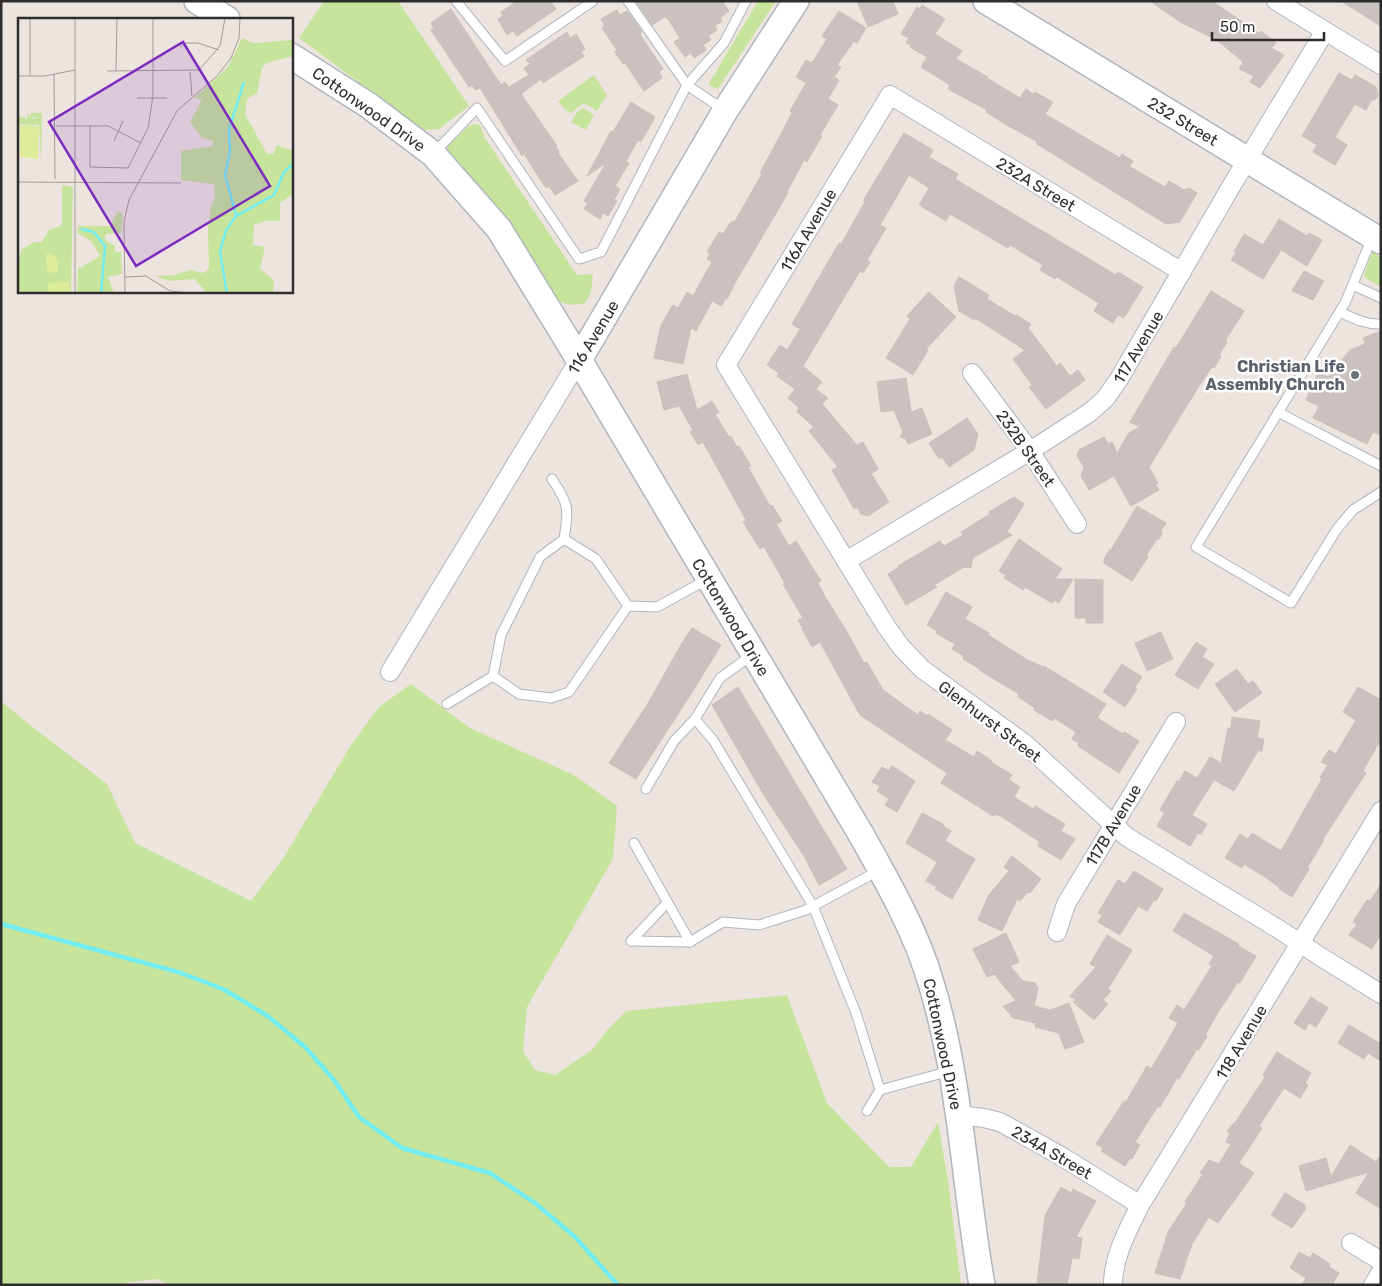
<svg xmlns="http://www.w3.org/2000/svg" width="1382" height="1286" font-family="Rubik,sans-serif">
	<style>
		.green { fill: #c7e49c }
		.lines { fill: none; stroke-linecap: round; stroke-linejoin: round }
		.stream { stroke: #73edf0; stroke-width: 4.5 }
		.building { fill: #cac2be; stroke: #cabfb9 }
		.lane-casing { stroke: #afb6bd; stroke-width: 11 }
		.street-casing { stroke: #afb6bd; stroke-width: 20 }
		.secondary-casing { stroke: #afb6bd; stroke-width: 28 }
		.lane { stroke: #fff; stroke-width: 9 }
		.street { stroke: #fff; stroke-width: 18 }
		.secondary { stroke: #fff; stroke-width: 25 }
		.worship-dot { fill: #6b7280; stroke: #fff; stroke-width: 2 }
		.labels { text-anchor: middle; stroke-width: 5; stroke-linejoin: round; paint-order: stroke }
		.street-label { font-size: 16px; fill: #2d2d2d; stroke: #fff }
		.worship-label { font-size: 16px; font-weight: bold; fill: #5b616d; stroke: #fff; text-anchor: end }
		.inset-river { fill: none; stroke: #73edf0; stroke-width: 2.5 }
		.inset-road { fill: none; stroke: #a19b98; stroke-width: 1 }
		.view { fill: #7b2cbf; fill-opacity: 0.15; stroke: #7b2cbf; stroke-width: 2.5 }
		.inset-edge { fill: none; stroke: #2d2d2d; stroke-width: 2.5 }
	</style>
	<rect width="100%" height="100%" fill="#eee4df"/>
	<g class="green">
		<path d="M324,1H398L469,106L439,129L423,130L299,38Z"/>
		<path d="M758,1H776L718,89L708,85Z"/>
		<path d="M594,75L607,95L597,111L584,103L571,113L565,110L558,101Z"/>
		<path d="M583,108L594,115L586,130L571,122L577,112Z"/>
		<path d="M475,124L480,125L485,138L577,275L593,274L591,292L585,303L573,305L559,302L446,154L447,146L469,126Z"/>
		<path d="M1373,251L1381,258V287L1364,277L1368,263Z"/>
		<path d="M411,684L470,728L574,775L617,806L613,859L527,1007L523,1051L535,1070L555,1075L592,1050L608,1029L626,1011L787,995L827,1103L889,1167H911L938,1122L948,1181L961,1285H172L156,1279L122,1283L121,1285H1V701L30,725L107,784L135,843L251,901L284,857L351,745L379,707Z"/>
	</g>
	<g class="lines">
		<path class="stream" d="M1,924L178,972L223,989L268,1016L306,1048L334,1080L359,1117L402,1148L490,1173L535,1203L575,1237L618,1285"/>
	</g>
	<g class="building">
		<path d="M517,1H550L556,9L517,36L513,31L507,35L498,19L503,16L501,12Z"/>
		<path d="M640,1H722L729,11L720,18L722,21L715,26L717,30L708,36L711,40L703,45L706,50L694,58L691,53L685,57L674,42L680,38L668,19L665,17L652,25L637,3Z"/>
		<path d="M857,1H893L898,14L868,27Z"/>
		<path d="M1150,1H1212L1259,33L1261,31L1276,43L1271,48L1284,55L1260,88L1250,82L1254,76L1239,69L1243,62L1217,40L1182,23Z"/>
		<path d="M1341,1H1381V26Z"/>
		<path d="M922,5L945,19L935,34L962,51L956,59L988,77L987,78L1020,98L1026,89L1033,94L1035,92L1053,102L1045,114L1120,158L1122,154L1133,161L1129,166L1165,187L1169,181L1184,190L1189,188L1197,193L1180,222L1166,224L1037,144L1036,141L1005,124L986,112L987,110L948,89L950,85L921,67L927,57L910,47L911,45L906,43L909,38L901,34L917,7L920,9Z"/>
		<path d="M451,9L501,85L505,82L509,87L529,75L524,68L530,64L526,60L567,32L570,38L576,34L585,49L581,52L584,56L543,83L541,79L521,94L557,146L556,147L559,152L558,153L578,181L555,195L549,186L546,188L524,154L522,156L480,88L475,90L472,85L469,87L431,30L434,28L431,23Z"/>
		<path d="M617,10L620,15L627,11L642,32L640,33L641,36L663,69L659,72L662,78L644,91L625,63L623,64L615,52L617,50L602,28L605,26L601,19Z"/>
		<path d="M839,11L866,28L857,43L854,41L837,65L841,67L834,77L839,80L828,99L838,105L820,135L822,136L807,162L804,160L787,192L788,193L736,281L727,299L726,298L721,306L712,301L696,331L691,328L683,364L654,358L661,325L673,305L678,308L687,292L693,296L712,262L707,259L710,254L707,252L719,232L723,234L731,222L735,221L762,174L760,173L792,113L790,111L806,83L796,77L806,60L812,63L827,39L822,36Z"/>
		<path d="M1339,73L1352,80L1355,75L1376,87L1378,95L1376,99L1371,101L1366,110L1355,104L1335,137L1347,145L1335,165L1313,152L1317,145L1302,136Z"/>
		<path d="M631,102L655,117L641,142L638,140L626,161L629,163L615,186L620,189L614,200L617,201L608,216L603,213L600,219L584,209L588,203L584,201L606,163L587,176L611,131L613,132Z"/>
		<path d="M904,133L933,150L929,157L958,174L955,179L1116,275L1118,272L1143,287L1124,318L1118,315L1113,323L1094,311L1099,303L1057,277L1055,279L1040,270L1043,265L1010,245L1008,248L950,214L946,221L919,205L929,188L909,175L880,225L886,228L867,260L870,262L863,273L860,271L803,366L822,382L816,389L828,398L822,404L857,445L863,442L878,469L871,474L889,502L868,516L861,514L857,507L854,509L832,470L838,467L809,431L814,427L797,412L799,408L788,398L795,389L777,376L779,373L767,365L780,345L787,350L800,329L792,324L839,243L841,244L865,202L863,201Z"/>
		<path d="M1279,219L1307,236L1309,233L1322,240L1307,266L1281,250L1263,279L1231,260L1236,253L1234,252L1244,234L1263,245Z"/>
		<path d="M1304,271L1324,281L1313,300L1292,291Z"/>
		<path d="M959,277L989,295L987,299L1015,316L1016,315L1031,324L1028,328L1057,366L1060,363L1070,376L1078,370L1085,380L1046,409L1029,387L1032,385L1013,359L1025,350L975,318L974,320L959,311L954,286Z"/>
		<path d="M1211,291L1244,311L1225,341L1227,342L1219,355L1221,356L1214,368L1212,367L1199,386L1149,467L1158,483L1155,484L1159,490L1131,506L1114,476L1089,490L1081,476L1084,467L1077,456L1079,450L1104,437L1108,444L1112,442L1117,453L1129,433L1140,427L1130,422L1174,347L1176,348Z"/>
		<path d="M929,292L956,317L926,349L928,350L913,375L886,358L910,319L907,316Z"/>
		<path d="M1381,331V435L1373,432L1367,444L1313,418L1319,406L1306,400L1318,373L1328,377L1350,350L1365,344L1363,338Z"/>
		<path d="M687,374L697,410L712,401L719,412L715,414L729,437L731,436L737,447L739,446L751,466L748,467L770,506L772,505L782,521L776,524L789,546L796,541L821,581L818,583L824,595L847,632L864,663L867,662L883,690L918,715L920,711L927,716L928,714L952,730L945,740L974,757L977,751L991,760V762L1012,775L1009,780L1020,787L1014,797L1033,809L1035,806L1065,824L1061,831L1075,839L1061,860L1038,846L1040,842L1002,817L994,814L993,816L941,783L947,773L860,715L820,642L812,647L802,629L803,628L798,620L803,618L783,584L785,583L764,547L760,549L743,522L746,520L703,442L698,445L690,432L693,430L679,406L664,410L657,382Z"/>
		<path d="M906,378L911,412L922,408L932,434L908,444L906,439L900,437L903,432L894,410L881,412L877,382Z"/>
		<path d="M967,418L978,434L974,450L949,467L942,457L939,459L929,443Z"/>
		<path d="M1014,497L1024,504L1007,532L1012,535L973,558L971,568L964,567L934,585L937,587L906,605L888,574L899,567L898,566L940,541L944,546L963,535L961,532L990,514L989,512Z"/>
		<path d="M1137,506L1166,523L1161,531L1162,534L1159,539L1156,540L1146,556L1148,557L1132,581L1104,563V559L1110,549L1111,550Z"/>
		<path d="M1019,539L1062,569L1055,579H1073L1059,603L1054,600L1052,603L1025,587L1023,590L1004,578L1006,575L999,571Z"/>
		<path d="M1075,579L1103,580V623H1086V618H1075Z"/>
		<path d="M946,592L972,607L965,619L989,633L988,635L1026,659L1043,667L1044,666L1106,704L1097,718L1123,734L1124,732L1139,741L1119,773L1078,746L1079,743L1072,739L1076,732L1054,718L1052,721L1034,710L1035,708L1018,697L1019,694L979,670L980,669L963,659L964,656L952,649L955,644L936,633L937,631L927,625Z"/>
		<path d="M692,628L721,645L691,694L636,779L609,763L647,705L682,643Z"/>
		<path d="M1161,632L1173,659L1147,671L1135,643Z"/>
		<path d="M1196,642L1207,649L1202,657L1214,664L1198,689L1175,675Z"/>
		<path d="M1122,664L1142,677L1135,687L1137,689L1125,707L1103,692Z"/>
		<path d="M1237,669L1248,684L1253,681L1262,693L1235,712L1215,684Z"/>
		<path d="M738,687L847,869L819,885L804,856L765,797L712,705Z"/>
		<path d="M1358,687L1381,700V739L1363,771L1366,773L1323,839L1324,840L1307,868L1309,869L1292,897L1279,889L1280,888L1268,879L1244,864L1242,868L1225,858L1240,834L1248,839L1252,833L1281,851L1322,779L1320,777L1328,765L1321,762L1329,750L1336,754L1356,720L1343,712Z"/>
		<path d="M1232,717L1260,721L1257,738L1264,739L1262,751H1258L1234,791L1214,780L1192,815L1207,824L1201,834L1198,833L1190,846L1157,826L1165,812L1160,810L1177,781L1179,782L1185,771L1197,778L1210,757L1221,763L1228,728H1231Z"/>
		<path d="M892,766L915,781L897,812L885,805L889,799L877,791L880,786L872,782L882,767L889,771Z"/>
		<path d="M922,813L943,824V826L951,831L945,841L975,859L952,899L935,889L937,887L926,881L937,862L906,843Z"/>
		<path d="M1012,856L1041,879L1030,893L1028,892L1020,901L1017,899L1002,931L978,920L988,896L1009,871L1004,867Z"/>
		<path d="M1134,871L1163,889L1156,901L1154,900L1147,911L1138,906L1120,935L1098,922L1102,916L1098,913L1118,880L1125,884Z"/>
		<path d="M1381,884V934L1372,949L1349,935L1357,924L1353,922L1367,900L1370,901Z"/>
		<path d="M1184,913L1239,944L1238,946L1256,956L1240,983L1238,982L1219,1011L1205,1035L1207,1036L1199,1050L1197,1049L1179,1079L1177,1078L1160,1107L1158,1106L1135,1142L1140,1145L1132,1159L1130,1158L1125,1166L1101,1151L1103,1148L1096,1144L1124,1101L1126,1102L1147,1066L1151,1069L1178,1023L1169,1018L1177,1005L1184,1010L1212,966L1209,964L1214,956L1173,931Z"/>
		<path d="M1006,933L1019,962L1010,966L1023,981L1035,983L1038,988L1034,1006L1050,1010L1069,1003L1084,1042L1065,1049L1059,1033L1035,1027L1036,1023L1013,1018L1003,1006L1016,1001L994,974L987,977L973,949Z"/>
		<path d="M1107,935L1132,950L1108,989L1111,991L1103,1000L1108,1004L1094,1020L1073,1002L1076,1000L1070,996L1096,967L1090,964Z"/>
		<path d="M1311,997L1328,1008L1316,1027L1309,1023L1305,1030L1294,1023Z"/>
		<path d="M1349,1025L1381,1044V1061L1368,1053L1364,1059L1338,1043Z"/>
		<path d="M1277,1052L1311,1073L1305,1083L1308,1085L1300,1098L1284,1088L1259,1126L1262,1128L1239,1163L1254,1173L1218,1223L1209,1217L1192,1244L1180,1279L1155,1273L1168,1232L1187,1203L1185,1202L1203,1174L1200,1173L1209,1160L1219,1164L1231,1144L1226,1142L1230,1133L1227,1131L1234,1123H1235L1265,1077L1263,1075Z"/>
		<path d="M1350,1145L1376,1162L1381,1154V1209L1356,1193L1369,1172L1306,1191L1299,1166L1326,1158L1331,1177Z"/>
		<path d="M1061,1187L1071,1193L1073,1189L1096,1201L1076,1237L1082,1238L1079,1259L1072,1258L1067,1285H1037L1045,1216Z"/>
		<path d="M1285,1193L1305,1205V1210L1292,1228L1271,1215Z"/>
		<path d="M1299,1252L1310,1258L1313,1253L1330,1264L1329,1267L1339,1273L1332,1285H1302L1306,1278L1290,1268Z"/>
	</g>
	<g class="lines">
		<g class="lane-casing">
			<g id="lane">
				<path d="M456,1L505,61L593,1"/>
				<path d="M628,1L687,85L724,110"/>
				<path d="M433,154L477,108L579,259L601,252L687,85L724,43L746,1"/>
				<path d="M1372,238L1345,303L1196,547L1291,603L1337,529L1353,510L1381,492"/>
				<path d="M1353,285L1381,298"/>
				<path d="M1340,312C1353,318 1366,325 1381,324"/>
				<path d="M1278,412L1381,466"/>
				<path d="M564,539L596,559L628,606"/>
				<path d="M628,606L657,607L708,579"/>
				<path d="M493,676L519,694L551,698L569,692L628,606"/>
				<path d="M447,704L493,676L501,635L540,557L564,539C569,509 569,504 552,479"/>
				<path d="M695,719L713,740L813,906L856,1013L880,1090"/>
				<path d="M646,789L674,741L695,719L720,678L752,655"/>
				<path d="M634,843L690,942L723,922L759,925L806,910L878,871"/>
				<path d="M631,941L690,942"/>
				<path d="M631,941L667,903"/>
				<path d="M867,1111L880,1090L950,1071"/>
			</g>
		</g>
		<g class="street-casing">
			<g id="street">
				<path d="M1276,1L1381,65"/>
				<path d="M1182,272L890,95L726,365L886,626L901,647L922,669L1024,743L1127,837L1280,930L1321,957L1381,994"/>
				<path d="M972,373L1030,451L1077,524"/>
				<path d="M846,561L1030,451L1089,413L1105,399L1119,379L1232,185L1325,31"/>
				<path d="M390,672L579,360"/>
				<path d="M1057,932L1066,904L1176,722"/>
				<path d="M958,1115L984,1118L1000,1122L1061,1156L1140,1205"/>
				<path d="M1351,1243L1381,1261"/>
				<path d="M1113,1285C1113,1256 1128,1230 1140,1205L1381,811"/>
				<path d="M1373,1285L1381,1272"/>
			</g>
		</g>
		<g class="secondary-casing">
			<g id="secondary">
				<path d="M197,1L227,19"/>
				<path d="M986,1L1381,241"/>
				<path d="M291,56L368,105L433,154L499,229L569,343L862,836C888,883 916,931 931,983C961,1081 964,1184 982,1285"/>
				<path d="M579,360L725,111L796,1"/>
			</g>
		</g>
		<use href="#lane" class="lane"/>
		<use href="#street" class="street"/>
		<use href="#secondary" class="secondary"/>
	</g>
	<circle class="worship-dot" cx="1355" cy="375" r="5"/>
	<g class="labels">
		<g class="street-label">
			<text transform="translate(369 109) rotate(35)" y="6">Cottonwood Drive</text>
			<text transform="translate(1183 121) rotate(31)" y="6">232 Street</text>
			<text transform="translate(1036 184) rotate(31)" y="6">232A Street</text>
			<text transform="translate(808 230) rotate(-59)" y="6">116A Avenue</text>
			<text transform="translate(593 337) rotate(-59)" y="6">116 Avenue</text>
			<text transform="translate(1138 347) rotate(-59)" y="6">117 Avenue</text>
			<text transform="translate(1026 448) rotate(55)" y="6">232B Street</text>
			<text transform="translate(731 617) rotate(59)" y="6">Cottonwood Drive</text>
			<text transform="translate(990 721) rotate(37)" y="6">Glenhurst Street</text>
			<text transform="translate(1113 825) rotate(-59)" y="6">117B Avenue</text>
			<text transform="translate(1241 1042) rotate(-59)" y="6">118 Avenue</text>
			<text transform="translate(943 1044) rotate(78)" y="6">Cottonwood Drive</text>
			<text transform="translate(1052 1152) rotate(30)" y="6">234A Street</text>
		</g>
		<g class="worship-label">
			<text x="1345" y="372">Christian Life<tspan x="1345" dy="18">Assembly Church</tspan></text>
		</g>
	</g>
	<g transform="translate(18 18)">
		<rect width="275" height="275" fill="#eee4df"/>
		<path d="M224,20L235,25L275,22V38L248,45L244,50L239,75L229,81L227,96L249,136H255L259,127L275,133V176L262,185V203H246L236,207L235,227L247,229L242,251L256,262L255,275H188L177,261L151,263L137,258L156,257L173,252L185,255L191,251L190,210L193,188L197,181L196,166L163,162V133L195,128V123L184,120L172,104L184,82L176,80L210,49ZM9,95L12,100L13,95H17V99L13,100L17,101V95H24L23,143L21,107L2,106L0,124V103L2,98L9,101ZM44,167L55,169L53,275H0V242L4,231L17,224H24L31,212L44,207ZM100,193L105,196L103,215L87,216V222L97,228V234H103L104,256L90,259L96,275H59L60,251L82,238L73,223L59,215L60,208H92Z" fill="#c7e49c"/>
		<path d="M11,107L21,109L20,141L2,139V108ZM28,236H35L40,242V254L29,255ZM51,264L52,275H30V265Z" fill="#ddec98"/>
		<path class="inset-river" d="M218,197L207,157L212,134L211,111L226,64M63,211L76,214L87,228L83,275M209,275L202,234L208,212L218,198L256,177L266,154L275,146"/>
		<path class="inset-road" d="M222,0H275M163,29V25H180L201,32M89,53L181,52L202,28L207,0M98,53L99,0M172,54L174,78M36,56L37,161M0,58H27L57,52M12,58V0M119,80H149M38,108H90L123,125M72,108V149L110,150L130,110L135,78V0M96,123L105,103M0,164L163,165M107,259L128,258L152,273L172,275M57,275V0M107,275L106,203L111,182L159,93L199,58L213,40L221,20L222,0"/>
		<path class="view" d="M165,24L252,168L118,248L31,104Z"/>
		<rect width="275" height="275" class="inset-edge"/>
	</g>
	<rect width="1382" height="1286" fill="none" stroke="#2d2d2d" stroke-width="5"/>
	<path d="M1212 32v8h112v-8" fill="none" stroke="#2d2d2d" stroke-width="2.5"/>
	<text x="1220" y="32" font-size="15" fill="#2d2d2d" stroke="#ffffff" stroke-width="4" paint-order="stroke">50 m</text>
</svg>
